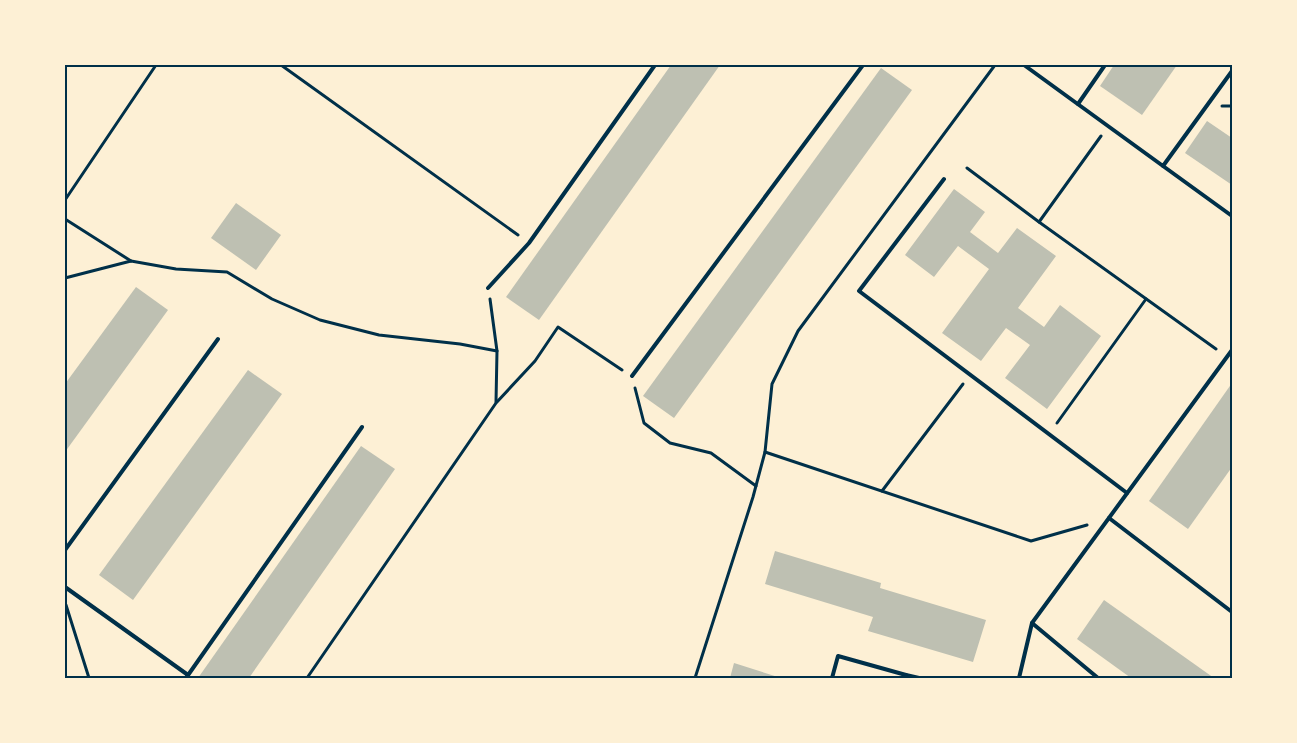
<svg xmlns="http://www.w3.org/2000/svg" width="1297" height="743" font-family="Lato,sans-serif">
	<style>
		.building { fill: #bec0b2 }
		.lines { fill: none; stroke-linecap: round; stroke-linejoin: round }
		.path { stroke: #003049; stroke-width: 3 }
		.service { stroke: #003049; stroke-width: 4 }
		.neatline { fill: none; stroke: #003049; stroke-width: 2 }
	</style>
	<rect width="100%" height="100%" fill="#fdf0d5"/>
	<g class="building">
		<path d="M671,65H720L539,320L506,297Z"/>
		<path d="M1114,65H1177L1142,115L1100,86Z"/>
		<path d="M881,68L912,90L674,418L643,396Z"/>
		<path d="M1207,121L1232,138V185L1185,153Z"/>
		<path d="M954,189L985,212L970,232L998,253L1017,228L1056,256L1018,308L1044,327L1060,305L1101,336L1047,409L1005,378L1030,345L1006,328L981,361L942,333L989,269L958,246L934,277L905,255Z"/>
		<path d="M236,203L281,235L256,270L211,238Z"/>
		<path d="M136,287L168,310L65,452V384Z"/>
		<path d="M248,370L282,394L133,600L99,575Z"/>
		<path d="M1232,383V467L1188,529L1149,501Z"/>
		<path d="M361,446L395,469L249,678H198Z"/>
		<path d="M775,551L881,583L880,588L986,620L973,662L868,631L873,617L765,584Z"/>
		<path d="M1104,600L1214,678H1131L1077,639Z"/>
		<path d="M734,663L781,678H730Z"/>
	</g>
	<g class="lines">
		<g class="path">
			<path d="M281,65L518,235"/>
			<path d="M1222,106H1232"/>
			<path d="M1101,136L1039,222L1216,349"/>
			<path d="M967,168L1039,222"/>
			<path d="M65,200L156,65"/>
			<path d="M65,219L131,261"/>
			<path d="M65,278L131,261L176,269L227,272L272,299L320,320L379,335L460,344L497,351"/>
			<path d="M490,299L497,351L496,402"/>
			<path d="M635,388L644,423L670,443L711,453L756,486"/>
			<path d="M1057,423L1146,299"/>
			<path d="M765,452L1031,541L1087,525"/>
			<path d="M882,491L963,384"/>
			<path d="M66,605L89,678"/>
			<path d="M307,678L496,403L535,361L558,327L622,370"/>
			<path d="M695,678L753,497L765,452L772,384L798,331L995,65"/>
		</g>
		<g class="service">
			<path d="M1024,65L1163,166L1232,71"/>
			<path d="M1078,104L1105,65"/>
			<path d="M1163,166L1232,216"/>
			<path d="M944,179L859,291L1127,493"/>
			<path d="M488,288L529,243L655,65"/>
			<path d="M632,376L863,65"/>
			<path d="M1109,518L1232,612"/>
			<path d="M65,550L218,339"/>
			<path d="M65,587L188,675"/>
			<path d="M1032,623L1098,678"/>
			<path d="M906,675L919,678"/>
			<path d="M186,678L362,427"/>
			<path d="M832,678L838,656L906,675L905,678"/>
			<path d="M1019,678L1032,623L1232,350"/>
		</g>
	</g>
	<rect width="1297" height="743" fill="none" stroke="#fdf0d5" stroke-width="132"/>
	<rect x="66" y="66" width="1165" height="611" class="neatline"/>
</svg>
